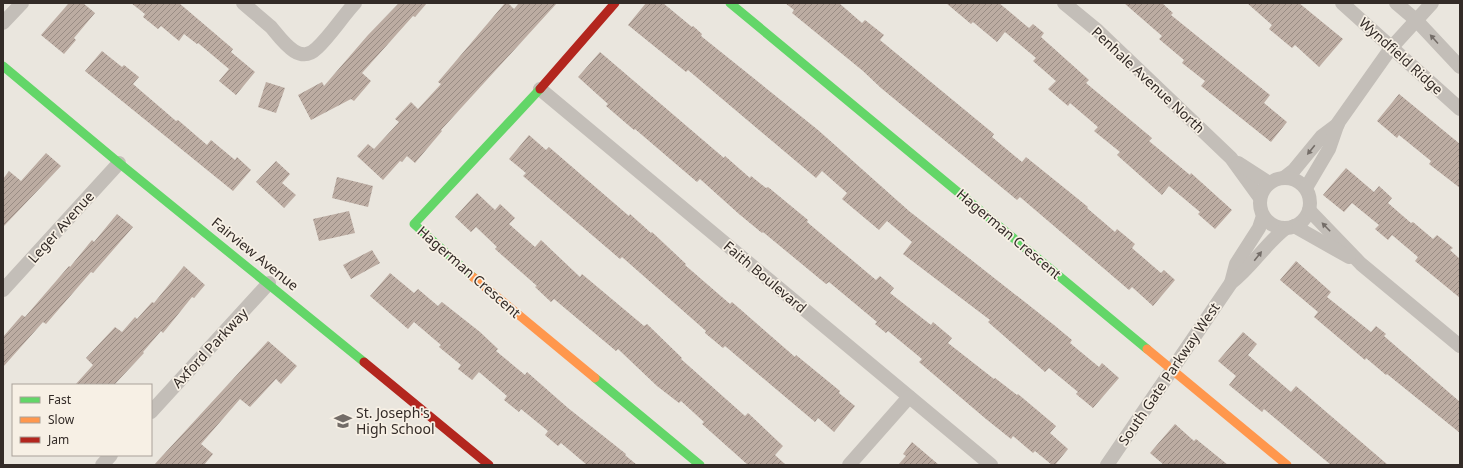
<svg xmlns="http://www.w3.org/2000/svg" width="1463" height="468" font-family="'Noto Sans',sans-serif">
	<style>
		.building { fill: url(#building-hatch) }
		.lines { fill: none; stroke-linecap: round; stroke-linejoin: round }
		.street { stroke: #c3beb8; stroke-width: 14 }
		.fast { stroke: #63d668; stroke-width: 9 }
		.slow { stroke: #ff974d; stroke-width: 9 }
		.jam { stroke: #b3261e; stroke-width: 9 }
		.oneway { fill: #746d68 }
		.labels { text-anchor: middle; stroke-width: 3.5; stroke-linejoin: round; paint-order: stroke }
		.street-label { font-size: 14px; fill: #332b27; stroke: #f7f0e5 }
		.poi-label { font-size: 14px; fill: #332b27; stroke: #f7f0e5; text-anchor: start }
	</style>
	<defs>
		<pattern id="building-hatch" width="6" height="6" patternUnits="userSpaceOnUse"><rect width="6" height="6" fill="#bcaca2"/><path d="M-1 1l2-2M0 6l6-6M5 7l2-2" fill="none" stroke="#998c84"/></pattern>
	</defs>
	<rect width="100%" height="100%" fill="#eae6de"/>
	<g class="building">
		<path d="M69,3H83L95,13L74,38L76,40L64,54L41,35Z"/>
		<path d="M131,3H179L233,49L231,52L255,72L236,95L219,81L229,69L198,43L197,44L184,34L179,41L161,26L158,29L143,17L145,14Z"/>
		<path d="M399,3H427L415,17L413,16L362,73L371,81L354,101L351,99L311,120L298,95L322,82L324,86L368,35Z"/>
		<path d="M505,3H508L514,9L519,3H557L441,130L442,131L415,163L407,156L402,162L400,161L383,180L357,156L368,144L374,149L399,122L395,119L411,102L418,109L441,84L438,82Z"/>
		<path d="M646,3H663L692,27L693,26L702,34L701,36L818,130L909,211L1054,325L1072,340L1070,343L1099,367L1102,363L1119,378L1093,408L1076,394L1078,392L1049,368L1045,372L988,322L990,320L903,254L912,242L887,221L879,230L842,199L847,193L822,171L816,178L688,70L686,72L628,25Z"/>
		<path d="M785,3H839L862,23L865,20L884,35L880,40L994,134L992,137L1022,162L1026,157L1088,207L1087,208L1115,232L1117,229L1135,244L1132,248L1161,273L1164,270L1175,280L1153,306L1132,287L1129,290L1020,197L1017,200L881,88L863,71L792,13L794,10Z"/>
		<path d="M946,3H999L1029,28L1033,24L1044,33L1041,37L1089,80L1086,83L1152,138L1149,141L1190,175L1191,173L1232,210L1215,229L1198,214L1200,212L1169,186L1162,195L1117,155L1120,152L1094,131L1098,127L1070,103L1068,106L1048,89L1056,81L1033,61L1036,58L1005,32L997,42L973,22L971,24Z"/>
		<path d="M1124,3H1162L1173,13L1171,15L1270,95L1264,103L1287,122L1271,142L1201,86L1205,81L1182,63L1184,60L1159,39L1162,36Z"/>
		<path d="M1247,3H1299L1343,39L1319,67L1295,45L1292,48L1269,29L1272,25Z"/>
		<path d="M102,51L122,67L124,65L139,77L133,84L176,121L178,120L207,145L211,140L235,160L237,157L251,170L233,191L85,71Z"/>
		<path d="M600,52L724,158L725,156L750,178L751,176L766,188L768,187L808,220L807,222L876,280L880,276L894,288L890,293L931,325L933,322L952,338L948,343L994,379L995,378L1017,395L1018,394L1056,426L1050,433L1068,449L1055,465H1052L1035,451L1033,453L1013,436L1011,439L986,419L919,362L922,359L888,331L886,333L875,324L877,322L829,282L826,284L763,232L762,233L739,214L700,179L697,182L635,129L634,130L606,106L608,104L578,77Z"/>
		<path d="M266,82L285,88L276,113L258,107Z"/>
		<path d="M1399,94L1460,144V188L1429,164L1431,161L1399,135L1397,138L1377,121Z"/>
		<path d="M529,135L546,150L549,147L629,216L630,214L651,233L652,232L686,264L685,265L730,304L732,302L795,357L796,355L840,391L839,393L855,406L834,432L818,418L815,422L725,346L723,348L705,333L706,331L622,257L620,259L523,176L526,173L509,159Z"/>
		<path d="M46,153L61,166L3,227V179L9,171L21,181Z"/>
		<path d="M276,161L290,174L282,183L296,195L284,208L256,182Z"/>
		<path d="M1346,168L1374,192L1379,186L1392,198L1388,203L1411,223L1413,222L1433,239L1437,235L1453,248L1450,250L1460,259V298L1415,261L1418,257L1392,235L1388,240L1375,229L1379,225L1352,203L1344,212L1323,195Z"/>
		<path d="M337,177L373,186L368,207L332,198Z"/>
		<path d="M477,193L495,210L500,204L515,218L509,224L535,247L541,240L580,277L582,274L644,326L647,324L682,358L681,359L745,416L748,413L783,446L775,455L786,465H748L702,424L704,422L681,401L679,403L657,386L618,349L616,351L554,299L551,302L535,287L537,286L495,249L497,247L476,227L471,232L455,217Z"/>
		<path d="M349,211L355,233L319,241L313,219Z"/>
		<path d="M117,214L133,227L93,273L91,272L46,324L43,322L3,367V337L22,315L25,317L69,266L70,267L92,240L94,242Z"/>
		<path d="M372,250L380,263L351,279L343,265Z"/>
		<path d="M1296,261L1331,292L1327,297L1371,332L1376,326L1386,334L1384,336L1460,402V433L1387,374L1386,375L1366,358L1365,360L1314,317L1318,312L1280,280Z"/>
		<path d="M184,266L205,285L194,298L192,297L163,333L161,331L143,352L144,353L114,385H75L93,365L86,358L115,327L122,332L135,317L137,319L152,302L154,303Z"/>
		<path d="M390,273L414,293L418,289L438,306L442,302L480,332L498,349L496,351L525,375L527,372L568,408L626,454L625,455L637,465H587L561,443L558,446L545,435L548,431L521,409L519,412L504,400L507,396L479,372L472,380L458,369L461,365L439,347L441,345L414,322L408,329L370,296Z"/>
		<path d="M1243,332L1257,344L1248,355L1291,392L1296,386L1388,465H1331L1264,409L1262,412L1229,385L1236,376L1218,361Z"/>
		<path d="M268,341L297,366L281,384L276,379L250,407L240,399L201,444L213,454L204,465H154Z"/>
		<path d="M1175,424L1194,441L1196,439L1228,465H1164L1150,453Z"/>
		<path d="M912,442L939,465H898L906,456L903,454Z"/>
	</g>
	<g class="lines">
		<g class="street">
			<path d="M243,3C252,11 262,19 271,27C282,40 299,66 317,48C331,35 342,17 355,3"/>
			<path d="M1064,3L1098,31L1231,158L1260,198"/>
			<path d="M1342,3L1460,109"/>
			<path d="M1396,3L1416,20L1460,67"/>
			<path d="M3,23L22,3"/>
			<path d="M540,89L991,465"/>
			<path d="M1238,163L1269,183"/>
			<path d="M1285,177L1294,170L1322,136L1338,124"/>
			<circle cx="1285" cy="203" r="25"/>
			<path d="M1306,188L1329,149L1338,123L1391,48L1432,3"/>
			<path d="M1309,210L1361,264L1460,346"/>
			<path d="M1294,226L1349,257"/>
			<path d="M1231,283L1236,264L1259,228L1263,216"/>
			<path d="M3,290L119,163"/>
			<path d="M151,412L269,283"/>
			<path d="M102,465L111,455"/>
			<path d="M849,465L909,397"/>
			<path d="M1107,465L1231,283C1252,267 1265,244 1286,228"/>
		</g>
		<g class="fast">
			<path d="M730,3L1147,349"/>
			<path d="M3,66L119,163L364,362"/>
			<path d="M473,277L414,224L540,89"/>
			<path d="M595,378L700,465"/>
		</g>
		<g class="slow">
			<path d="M473,277L595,378"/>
			<path d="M1147,349L1287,465"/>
		</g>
		<g class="jam">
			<path d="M540,89L615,3"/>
			<path d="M364,362L489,465"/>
		</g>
	</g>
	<defs><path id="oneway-solid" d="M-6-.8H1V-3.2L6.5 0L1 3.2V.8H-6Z"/></defs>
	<g class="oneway">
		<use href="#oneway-solid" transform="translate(1434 39) rotate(-132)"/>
		<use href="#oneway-solid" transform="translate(1311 150) rotate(129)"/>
		<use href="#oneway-solid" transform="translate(1326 227) rotate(-134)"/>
		<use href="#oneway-solid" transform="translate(1258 256) rotate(-51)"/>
	</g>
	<defs>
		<g id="school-bare" transform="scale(1.38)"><path d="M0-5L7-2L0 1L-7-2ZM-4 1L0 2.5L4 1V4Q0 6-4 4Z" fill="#736c67" stroke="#f7f0e5" stroke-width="2.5" paint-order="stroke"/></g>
	</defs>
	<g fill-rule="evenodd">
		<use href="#school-bare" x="343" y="421"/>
	</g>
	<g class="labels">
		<g class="street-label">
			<text transform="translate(1401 56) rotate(42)" y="5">Wyndfield Ridge</text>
			<text transform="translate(1148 80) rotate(43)" y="5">Penhale Avenue North</text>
			<text transform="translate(61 227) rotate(-48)" y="5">Leger Avenue</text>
			<text transform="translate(1009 234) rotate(40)" y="5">Hagerman Crescent</text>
			<text transform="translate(255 254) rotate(39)" y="5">Fairview Avenue</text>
			<text transform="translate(469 272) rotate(41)" y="5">Hagerman Crescent</text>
			<text transform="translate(765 277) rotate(40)" y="5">Faith Boulevard</text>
			<text transform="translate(210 348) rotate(-47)" y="5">Axford Parkway</text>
			<text transform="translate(1169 374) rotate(-56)" y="5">South Gate Parkway West</text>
		</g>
		<g class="poi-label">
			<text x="356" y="418">St. Joseph's<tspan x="356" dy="16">High School</tspan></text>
		</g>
	</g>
	<rect width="1463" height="468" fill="none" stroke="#332b27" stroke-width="8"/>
	<rect x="12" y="384" width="140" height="72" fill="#f7f0e5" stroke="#a9a199"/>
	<rect x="20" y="397" width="20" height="6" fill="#63d668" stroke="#a9a199"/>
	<text x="48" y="404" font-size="12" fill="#332b27">Fast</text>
	<rect x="20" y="417" width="20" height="6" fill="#ff974d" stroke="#a9a199"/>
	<text x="48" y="424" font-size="12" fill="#332b27">Slow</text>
	<rect x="20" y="437" width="20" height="6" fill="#b3261e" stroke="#a9a199"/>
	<text x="48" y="444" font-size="12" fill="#332b27">Jam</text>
</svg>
